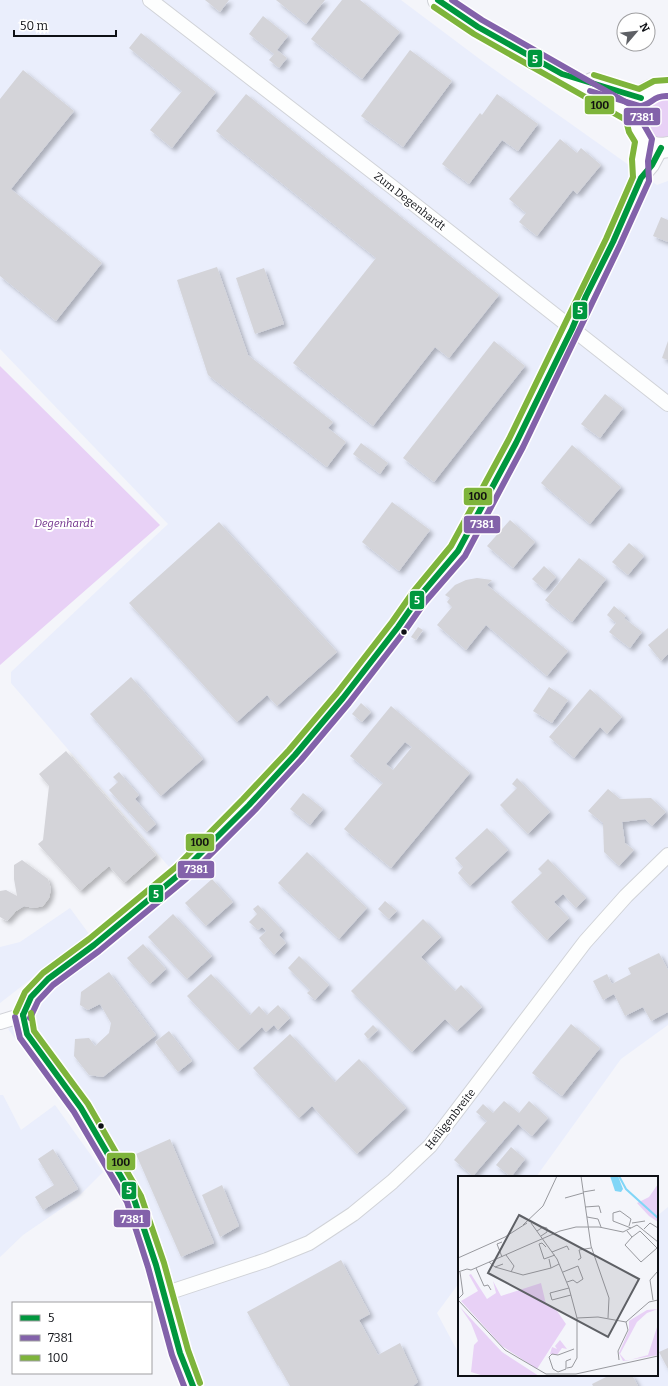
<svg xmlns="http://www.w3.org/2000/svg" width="668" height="1386" font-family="Bitter,serif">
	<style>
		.built { fill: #eaeefc }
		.green { fill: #e8d1f6 }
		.building { fill: #d4d4d9; fill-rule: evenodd; filter: url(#shadow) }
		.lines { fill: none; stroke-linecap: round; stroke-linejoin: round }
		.street-casing { stroke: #d1d3d8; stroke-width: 16 }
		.secondary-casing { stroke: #d1d3d8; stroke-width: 22 }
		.street { stroke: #fdfefe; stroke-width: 14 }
		.secondary { stroke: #fdfefe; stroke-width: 20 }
		.bus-1-casing { stroke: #fff; stroke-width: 9 }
		.bus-2-casing { stroke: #fff; stroke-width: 9 }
		.bus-3-casing { stroke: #fff; stroke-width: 9 }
		.bus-1 { stroke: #00973e; stroke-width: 6 }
		.bus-2 { stroke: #8362aa; stroke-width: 6 }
		.bus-3 { stroke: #7eb43b; stroke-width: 6 }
		.bus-dot { fill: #0e1015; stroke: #fff; stroke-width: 1.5 }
		.labels { text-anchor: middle; stroke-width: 4; stroke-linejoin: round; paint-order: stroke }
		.street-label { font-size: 11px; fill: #0e1015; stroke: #fff }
		.park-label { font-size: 11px; font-style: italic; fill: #6d2c89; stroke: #fff }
		.inset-river { fill: none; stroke: #81d6f7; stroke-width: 2 }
		.inset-road { fill: none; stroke: #98999e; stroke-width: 1 }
		.view { fill: #5e6065; fill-opacity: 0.15; stroke: #5e6065; stroke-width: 2 }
		.inset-edge { fill: none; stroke: #0e1015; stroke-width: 2 }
		.line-badge { stroke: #fff; stroke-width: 1.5 }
		.badge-label { font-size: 11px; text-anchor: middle; font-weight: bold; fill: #fff }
		.pale-badge-label { font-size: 11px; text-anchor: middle; font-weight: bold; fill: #111 }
	</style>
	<defs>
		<filter id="shadow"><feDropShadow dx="3.5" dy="3.5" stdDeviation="2" flood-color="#0004"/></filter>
	</defs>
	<rect width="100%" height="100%" fill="#f4f5fa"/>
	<g class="built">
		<path d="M0,0H401L485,63L657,185L668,181V1025L621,1059L536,1177H459V1283L437,1313L459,1354V1375H657V1216L668,1207V1386H200L150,1284L108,1163L8,1029L182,882L11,683V672L168,524L0,349Z"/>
		<path d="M70,908L89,934L0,1003V947L20,942Z"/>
		<path d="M0,1095H3L21,1130L55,1105L103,1172L77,1198L23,1235L0,1257Z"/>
	</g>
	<g class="green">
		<path d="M668,97V138L659,139L647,134L641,108L651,98Z"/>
		<path d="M0,366L160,525L0,665Z"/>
	</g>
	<g class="building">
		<path d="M205,0H229L220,12Z"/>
		<path d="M276,0H325L306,24Z"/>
		<path d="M342,0H360L400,32L362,79L311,39Z"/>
		<path d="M263,16L288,36L277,50L287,58L279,68L269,60L274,54L249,34Z"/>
		<path d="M141,33L216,92L172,148L150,130L182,91L129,48Z"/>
		<path d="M410,50L452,81L403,147L361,116Z"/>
		<path d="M23,70L74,111L11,189L102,263L56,321L0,276V99Z"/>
		<path d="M246,94L499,295L449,358L435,347L373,426L293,363L376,258L216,131Z"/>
		<path d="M497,94L538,124L518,151L502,140L469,184L442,164L480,113L482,115Z"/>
		<path d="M560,139L577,153L581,148L601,165L577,194L573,190L537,236L519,222L526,213L509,199Z"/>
		<path d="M661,217L668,220V242L653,236Z"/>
		<path d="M217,267L248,355L333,422L328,428L346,442L327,467L208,375L177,280Z"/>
		<path d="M264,268L284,324L255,334L236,278Z"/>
		<path d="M494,341L525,366L434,482L403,458Z"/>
		<path d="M668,341V360L662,358Z"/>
		<path d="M605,394L623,408L600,438L581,424Z"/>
		<path d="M361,443L388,463L380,474L353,454Z"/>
		<path d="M572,445L621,487L590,524L541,483Z"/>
		<path d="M392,502L430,530L399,571L362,542Z"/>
		<path d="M510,520L535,542L513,568L487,546Z"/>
		<path d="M219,522L337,652L277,706L267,695L237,722L129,603Z"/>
		<path d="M629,543L644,556L628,575L612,562Z"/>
		<path d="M579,558L606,579L572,622L545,600Z"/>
		<path d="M544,566L556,577L545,590L532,579Z"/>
		<path d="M477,578L492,580L487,585L568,651L547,676L486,625L466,650L437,625L452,607L447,602L450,598L445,595L455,585L466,580Z"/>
		<path d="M614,606L626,616L624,618L642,632L630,648L609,632L616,623L607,615Z"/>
		<path d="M418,627L423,630L416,640L411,637Z"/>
		<path d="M668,628V654L661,661L648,645Z"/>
		<path d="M131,677L203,759L161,796L90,714Z"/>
		<path d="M549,687L568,700L552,723L533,711Z"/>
		<path d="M590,689L622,717L607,734L600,727L574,758L549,737Z"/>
		<path d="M361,703L371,712L362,722L352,714Z"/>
		<path d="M391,706L470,773L391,868L344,829L383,783L350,756ZM405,742L412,747L393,770L386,764Z"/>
		<path d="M66,751L156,855L124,883L109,866L80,891L38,844L43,840L49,786L39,774Z"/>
		<path d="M119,772L139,795L135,799L156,824L147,832L109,790L118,782L113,777Z"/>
		<path d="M517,778L550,812L528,834L500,805L517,788L512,784Z"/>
		<path d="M608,789L620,799L651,798L666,812L652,826L645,819L622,822L625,843L634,850L619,866L604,852L603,823L588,811Z"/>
		<path d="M303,793L323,809L310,825L290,809Z"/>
		<path d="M487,828L508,850L470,886L458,873L463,867L455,858Z"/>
		<path d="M307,852L367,908L339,939L278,883Z"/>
		<path d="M548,859L586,898L576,908L563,894L554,902L569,918L547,940L511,902L542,873L538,869Z"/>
		<path d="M22,860L48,879L51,889L49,898L43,906L34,908L24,906L16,911L7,921L0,917V891L6,890L17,896L14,879V865Z"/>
		<path d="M212,879L233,902L206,926L185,903Z"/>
		<path d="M385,901L397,911L389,919L378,909Z"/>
		<path d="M258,905L283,931L279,935L286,943L274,955L259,938L266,931L262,927L258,930L249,922L257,914L253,909Z"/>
		<path d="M173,914L212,956L187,979L148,937Z"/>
		<path d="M423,919L441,937L421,957L455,991L461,985L482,1007L457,1031L445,1019L412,1052L351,991Z"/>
		<path d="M143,944L166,969L150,984L127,958Z"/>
		<path d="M659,953L668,970V1012L651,1021L643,1007L625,1016L614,994L603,1000L593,981L607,974L612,984L631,974L628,968Z"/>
		<path d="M299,956L329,985L315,1000L307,993L310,990L288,968Z"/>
		<path d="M109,972L156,1035L103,1077L89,1075L74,1056L75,1039L89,1038L95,1046L109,1033L111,1023L100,1004L88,1010L80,1005L81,992Z"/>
		<path d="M211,974L250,1015L259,1006L267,1015L278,1005L290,1018L278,1030L274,1025L266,1032L262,1027L238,1050L187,996Z"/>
		<path d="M571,1024L600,1048L562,1096L532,1073Z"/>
		<path d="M373,1025L378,1030L368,1039L364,1034Z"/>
		<path d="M169,1031L192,1061L178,1072L155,1042Z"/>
		<path d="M290,1034L335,1082L359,1059L406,1108L357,1154L312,1106L299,1118L253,1068Z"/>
		<path d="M504,1101L519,1113L529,1101L548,1118L532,1136L518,1124L473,1176L454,1160L487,1121L476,1112L483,1104L493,1113Z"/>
		<path d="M170,1139L214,1243L181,1257L136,1154Z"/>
		<path d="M511,1147L525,1159L511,1177L496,1165Z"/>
		<path d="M53,1149L78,1189L43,1210L35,1197L54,1185L38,1159Z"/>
		<path d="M222,1185L239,1226L220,1237L202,1195Z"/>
		<path d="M341,1260L370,1314L359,1320L378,1355L400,1343L418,1382L413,1386H290L278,1365H277L247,1312Z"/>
		<path d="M668,1348V1369L659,1352Z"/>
		<path d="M610,1375H632L638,1386H593L592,1384Z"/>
	</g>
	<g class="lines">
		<g class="street-casing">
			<g id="street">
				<path d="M150,0L391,186L668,404"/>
				<path d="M641,178L640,160L644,140"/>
				<path d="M23,1015L31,997L48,979L94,945L181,873L249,805L295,755L343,698L398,627L419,597L458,551L516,443L572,329L586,296L613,242L641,178L652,165L661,148"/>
				<path d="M23,1015L27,1034L81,1108L134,1199L156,1265L180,1353L193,1386"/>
				<path d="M0,1022L23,1015"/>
				<path d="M164,1294L267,1260L309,1243L353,1214L392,1182L430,1146L585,942L626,896L668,855"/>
			</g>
		</g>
		<g class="secondary-casing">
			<g id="secondary">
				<path d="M438,0L478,27L525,54L633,115"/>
				<path d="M592,83L641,98"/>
				<path d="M668,88C621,82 625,156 668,147"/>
			</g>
		</g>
		<use href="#street" class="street"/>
		<use href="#secondary" class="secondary"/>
		<g class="bus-1-casing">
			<g id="bus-1">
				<path d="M438,0L478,27L562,74L641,98"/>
				<path d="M23,1015L31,997L48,979L94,945L181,873L249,805L295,755L343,698L398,627L419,597L458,551L516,443L572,329L586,296L613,242L641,178L652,165L661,148"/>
				<path d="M23,1015L27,1034L81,1108L134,1199L156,1265L180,1353L193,1386"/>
			</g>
		</g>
		<g class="bus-2-casing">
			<g id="bus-2">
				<path d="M590,91L640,106C651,105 654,95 668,96"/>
				<path d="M15,1017L20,1038L74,1112L127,1202L148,1267L172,1355L184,1386"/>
				<path d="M30,1018L38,1001L53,985L99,951L186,879L255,810L301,760L349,703L404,632L425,602L465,556L523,447L620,245L649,181L648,161L652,139L644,125L641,113L638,109L482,20L452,0"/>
			</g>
		</g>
		<g class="bus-3-casing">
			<g id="bus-3">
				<path d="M594,75L639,89L654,81L668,80"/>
				<path d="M16,1012L25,992L43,973L89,939L176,867L243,799L289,750L337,693L392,622L413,592L451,546L509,439L606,239L633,177L632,159L635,142L629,132L626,120L474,34L434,7"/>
				<path d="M31,1013L34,1031L88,1104L141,1196L164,1263L188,1350L200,1383"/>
			</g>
		</g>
		<use href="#bus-1" class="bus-1"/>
		<use href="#bus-2" class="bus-2"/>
		<use href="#bus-3" class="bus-3"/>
	</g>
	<g class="bus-dot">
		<circle cx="404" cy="632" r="3.5"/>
		<circle cx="101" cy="1126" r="3.5"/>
	</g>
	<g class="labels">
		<g class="street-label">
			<text transform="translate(410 201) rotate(38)" y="4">Zum Degenhardt</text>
			<text transform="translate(450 1119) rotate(-52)" y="4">Heiligenbreite</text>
		</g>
		<g class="park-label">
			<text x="64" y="527">Degenhardt</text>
		</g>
	</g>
	<g transform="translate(458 1176)">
		<rect width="200" height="200" fill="#f4f5fa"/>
		<path d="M200,8V46L191,40L179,27L191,21ZM13,98L29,123L38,117L35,105L43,120L83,107L88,128L99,135L108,148L79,193L44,170L3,125L20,115L11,99ZM2,131L44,176L81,200H26L13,196L16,169L20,165L13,147ZM200,133L189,137L179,146L162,178L168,185L190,179L200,148V179L165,185L161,177L171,154V145L189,134ZM102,164L109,173L104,172L99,179L92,178L94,171L99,173L97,170Z" fill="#e8d1f6"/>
		<path d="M152,0H160L165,13L163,16L157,15Z" fill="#81d6f7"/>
		<path class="inset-river" d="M161,0L168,13L200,42"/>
		<path class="inset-road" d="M123,0L133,70L151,122L150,142M125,16L137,14M107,22L125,17M127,31L141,30L143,37M129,41L140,43L143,51M73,47L99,83L111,112L119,142V182L114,191L109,192M174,47L187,45M65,49L85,30L99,0M171,50L173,43L162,35L155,37V45L173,52M186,53L192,47L200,52M79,55L85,51L89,52V56L83,60M169,55L174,61L182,55L199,72L183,86L167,69L174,61M88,71L84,67L81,68L86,83L97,79M94,76L109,70L111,74M48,79L56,90L53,96M44,81L39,68L44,66M0,82L47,61L69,47M91,83L93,92L101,88M120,84L123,82L121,74L133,72M31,86L37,91L45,88M37,91L65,99L93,92M18,92L26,110L30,109L33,114M0,96L9,93L13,94L102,55L118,51H141L165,56L179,49L200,66M105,96L120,90L125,103L119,107L115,104L109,106M111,112L92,117L94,124L113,119M1,122L5,118L2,96M0,124L47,174L88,198H118L200,180M195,124L192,104L200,95M119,142L140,141L168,146M168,146L191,126L200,124M113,183L108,185V193L100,196L95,193L91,181L94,178L100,179L116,173M161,184L160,175L170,154L168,146"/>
		<path class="view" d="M61,39L181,103L150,161L30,97Z"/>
		<rect width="200" height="200" class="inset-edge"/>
	</g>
	<g class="line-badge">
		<rect x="527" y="49" width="16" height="19" rx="4" fill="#00973e"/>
		<rect x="584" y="95" width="31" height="20" rx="4" fill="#7eb43b"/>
		<rect x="623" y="107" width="38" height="19" rx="4" fill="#8362aa"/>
		<rect x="572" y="301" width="16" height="19" rx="4" fill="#00973e"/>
		<rect x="463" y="487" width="30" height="19" rx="4" fill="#7eb43b"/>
		<rect x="463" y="515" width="38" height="19" rx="4" fill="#8362aa"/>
		<rect x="409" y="590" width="16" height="20" rx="4" fill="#00973e"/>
		<rect x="185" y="833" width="30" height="19" rx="4" fill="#7eb43b"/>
		<rect x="177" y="860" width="38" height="19" rx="4" fill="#8362aa"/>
		<rect x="148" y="884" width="16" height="19" rx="4" fill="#00973e"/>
		<rect x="106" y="1152" width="30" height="19" rx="4" fill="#7eb43b"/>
		<rect x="121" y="1181" width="16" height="19" rx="4" fill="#00973e"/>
		<rect x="113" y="1209" width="38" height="19" rx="4" fill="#8362aa"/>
	</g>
	<g class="badge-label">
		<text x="535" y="63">5</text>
		<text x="642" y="121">7381</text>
		<text x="580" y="314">5</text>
		<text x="482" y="528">7381</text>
		<text x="417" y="604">5</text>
		<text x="196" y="873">7381</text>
		<text x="156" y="898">5</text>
		<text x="129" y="1194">5</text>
		<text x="132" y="1223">7381</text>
	</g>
	<g class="pale-badge-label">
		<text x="600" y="109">100</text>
		<text x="478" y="500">100</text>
		<text x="200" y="846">100</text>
		<text x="121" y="1166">100</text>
	</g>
	<rect x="12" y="1302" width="140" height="72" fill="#ffffff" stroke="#9f9fa1"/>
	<rect x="20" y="1315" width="20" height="6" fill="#00973e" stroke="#9f9fa1"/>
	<text x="48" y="1322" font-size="12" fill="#0e1015">5</text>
	<rect x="20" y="1335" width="20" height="6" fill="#8362aa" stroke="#9f9fa1"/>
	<text x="48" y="1342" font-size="12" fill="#0e1015">7381</text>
	<rect x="20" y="1355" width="20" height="6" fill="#7eb43b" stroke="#9f9fa1"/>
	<text x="48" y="1362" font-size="12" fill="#0e1015">100</text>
	<g transform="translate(636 32) rotate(62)"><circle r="19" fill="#ffffff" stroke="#9f9fa1"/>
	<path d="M0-3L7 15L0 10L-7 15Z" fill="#5e6065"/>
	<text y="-6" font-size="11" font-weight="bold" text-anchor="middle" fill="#0e1015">N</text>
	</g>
	<path d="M14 30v6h102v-6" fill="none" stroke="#0e1015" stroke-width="2"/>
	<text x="20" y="30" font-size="12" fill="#0e1015" stroke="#ffffff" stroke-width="3" paint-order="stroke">50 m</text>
</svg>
